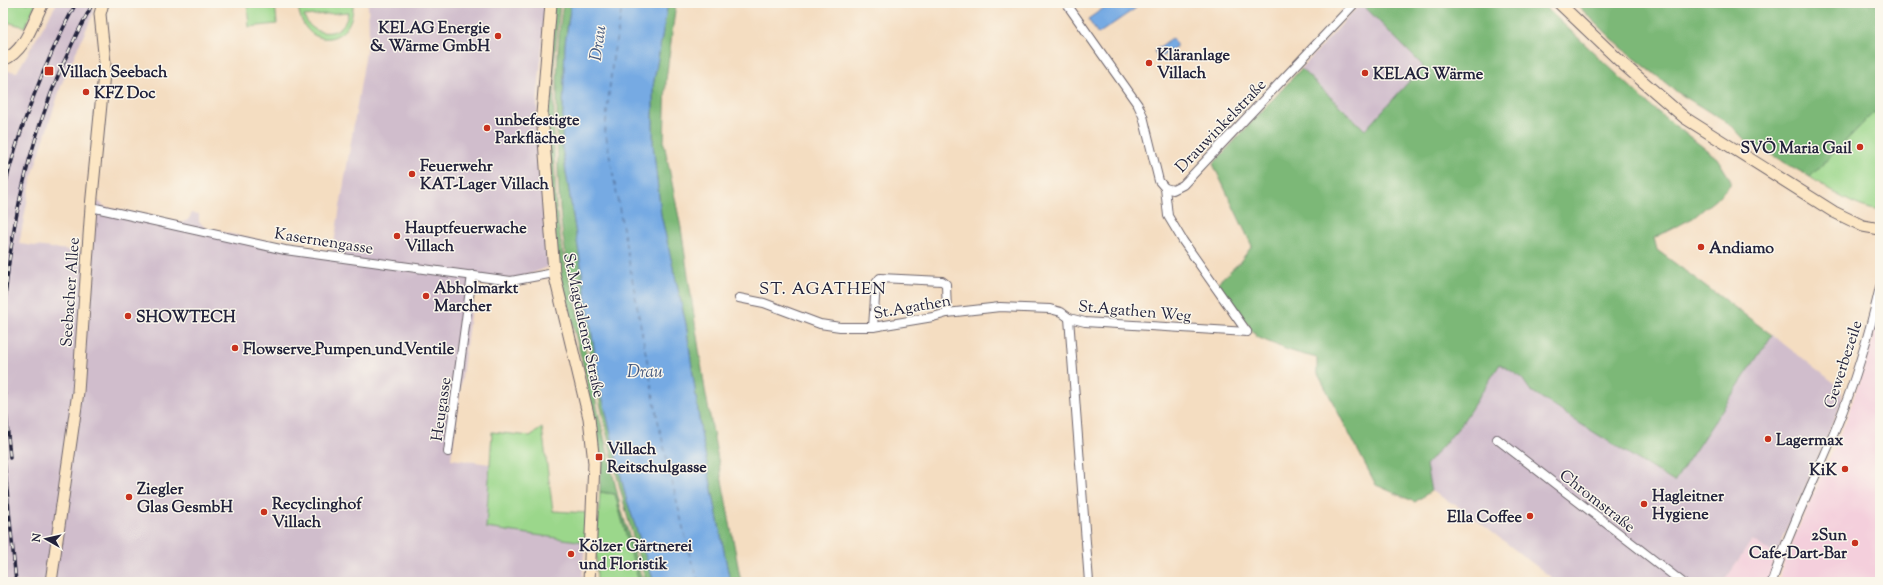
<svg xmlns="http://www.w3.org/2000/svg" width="1883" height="585" font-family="'Sorts Mill Goudy',serif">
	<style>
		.built { fill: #f4cfdc }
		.industrial { fill: #d0bdcc }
		.green { fill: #9bd78b; stroke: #5e7c63; fill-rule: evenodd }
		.forest { fill: #7cb877; stroke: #4f6d59 }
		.water { fill: #76aae3; stroke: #4c668f }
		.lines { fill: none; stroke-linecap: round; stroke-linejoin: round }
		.ferry { stroke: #44587e; stroke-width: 1; stroke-dasharray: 5 4; stroke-linecap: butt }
		.street-casing { stroke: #6c636a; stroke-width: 10 }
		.secondary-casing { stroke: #6c636a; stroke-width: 13 }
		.street { stroke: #fff; stroke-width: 8 }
		.secondary { stroke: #fce6c4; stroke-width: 11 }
		.rail-casing { stroke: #22223b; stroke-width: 3.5 }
		.rail { stroke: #fbf7ec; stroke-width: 2; stroke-dasharray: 6; stroke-linecap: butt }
		.poi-dot { fill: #c8321e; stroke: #fbf7ec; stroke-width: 1.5 }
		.labels { text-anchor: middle; stroke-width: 3; stroke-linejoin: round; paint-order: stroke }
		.poi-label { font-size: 16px; font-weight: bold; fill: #22223b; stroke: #fbf7ec; text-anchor: start }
		.street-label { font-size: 16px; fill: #22223b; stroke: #fbf7ec }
		.water-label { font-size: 17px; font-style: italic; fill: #44587e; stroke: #fbf7ec }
		.neighbourhood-label { font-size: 17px; letter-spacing: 1px; fill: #22223b; stroke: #fbf7ec }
	</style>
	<rect width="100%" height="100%" fill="#fbf7ec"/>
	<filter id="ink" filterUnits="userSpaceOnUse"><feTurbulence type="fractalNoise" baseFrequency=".025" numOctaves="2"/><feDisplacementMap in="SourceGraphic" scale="8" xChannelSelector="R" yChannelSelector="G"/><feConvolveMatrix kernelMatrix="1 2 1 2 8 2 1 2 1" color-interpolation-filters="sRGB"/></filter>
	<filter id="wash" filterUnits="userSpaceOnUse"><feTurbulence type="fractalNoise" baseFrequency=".012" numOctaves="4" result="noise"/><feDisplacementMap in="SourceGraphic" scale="16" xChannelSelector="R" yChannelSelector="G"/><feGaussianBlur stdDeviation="0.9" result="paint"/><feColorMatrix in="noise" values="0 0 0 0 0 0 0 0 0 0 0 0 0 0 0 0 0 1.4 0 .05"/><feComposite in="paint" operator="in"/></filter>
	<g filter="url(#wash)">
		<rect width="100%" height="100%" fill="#f4ddc1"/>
		<g class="built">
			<path d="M1880,308V582H1778L1786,556L1846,420L1866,361Z"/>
			<path d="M1752,540L1776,555L1768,582H1724Z"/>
		</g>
		<g class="industrial">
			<path d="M57,3H91L94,12L62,83L32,176L19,244L84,252L98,201L105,207L180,223L188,220L192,213L199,214V222L207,229L332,255L369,34L368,3H546L537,105L548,267L516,280L475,277L451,459L490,464L486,528L585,542L582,582H3V70L17,72Z"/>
			<path d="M1361,3L1423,66L1365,130L1301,69Z"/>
			<path d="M1772,335L1841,388L1842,401L1776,555L1752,540L1724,582H1557L1462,509L1431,491L1426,465L1460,426L1500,364L1521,377L1530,390L1673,482Z"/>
		</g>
		<g class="green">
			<path d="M3,3H36L25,27L3,21Z"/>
			<path d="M247,3H275L277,24L249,27Z"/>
			<path d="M298,3H353C355,47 301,53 298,3ZM348,12C346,38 312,39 304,16Z"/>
			<path d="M1874,112L1880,116V211C1854,207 1832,192 1810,177Z"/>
			<path d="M542,428L553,511L588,513L585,542L486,528L492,432L530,436Z"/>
			<path d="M600,492L615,494L639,582H597L596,551Z"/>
		</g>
		<g class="forest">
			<path d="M554,3H560L554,64V152L556,206L562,250L575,300L598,411L620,505L643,582H639L615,494L600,492V456L594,436L586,377L558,266L547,158V92Z"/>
			<path d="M563,3H571L565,44L562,147L601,391L626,498L654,582H646C620,496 600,409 583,320C578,297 570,274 565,250C558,210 558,170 557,130C557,87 556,45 563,3Z"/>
			<path d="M668,3H676L666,80L664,143L681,228L705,390L741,582H730L701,433L686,324L661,215L653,144V86Z"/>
			<path d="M1361,3H1541L1654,109L1717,158L1730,179V185L1716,199L1693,218L1654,238L1657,250L1772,335L1674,482L1579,423L1530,390L1521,377L1500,364L1460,426L1426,465L1431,491L1415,502L1376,485L1317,372V358L1290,351L1257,337L1217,283L1239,263L1252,246L1213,164L1301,69L1365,130L1423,66Z"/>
			<path d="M1575,3H1880V116L1874,112L1810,177L1744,139L1732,126L1677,92L1622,48Z"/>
		</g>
		<g class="water">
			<path d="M571,3H668L653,86V144L661,215L686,324L701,433L730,582H654L626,498L601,391L562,147L565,44Z"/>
			<path d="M1111,3H1133L1136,8L1098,34L1088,19Z"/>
			<path d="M1172,38L1177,46L1159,58L1154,51Z"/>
		</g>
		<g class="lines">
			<path class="ferry" d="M623,3L613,57L605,130L659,426L690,557L699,582"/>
		</g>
	</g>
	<g filter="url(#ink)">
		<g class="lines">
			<g class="street-casing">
				<g id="street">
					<path d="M1066,3L1138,105L1143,116L1159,181L1165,188L1173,190L1183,185L1355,3"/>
					<path d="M1165,188L1168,216L1183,241L1247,332"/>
					<path d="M91,207L285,250L511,281L554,273"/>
					<path d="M739,298L764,303L820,324L840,327H873L933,317L947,313L1000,307L1050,309L1061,312L1069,318L1085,322L1247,332"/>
					<path d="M1069,318L1089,582"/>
					<path d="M873,327L876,283L880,278L942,281L946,284L947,313"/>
					<path d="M1497,439L1682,582"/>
					<path d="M448,452L472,275"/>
					<path d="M1772,582C1789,529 1815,480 1836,428C1855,382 1869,335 1880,287"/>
				</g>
			</g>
			<g class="secondary-casing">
				<g id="secondary">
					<path d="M551,3L542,114L554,273L589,418L594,463L589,582"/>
					<path d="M1559,3L1624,65L1685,118L1834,212L1863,226L1880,229"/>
					<path d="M3,60C25,52 33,22 43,3"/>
					<path d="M51,582L78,392L91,207L105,63L100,14L103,3"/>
				</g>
			</g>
			<use href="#street" class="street"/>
			<use href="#secondary" class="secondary"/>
			<g class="rail-casing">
				<g id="rail">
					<path d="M3,194C19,127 44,64 76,3"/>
					<path d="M3,332C8,217 37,104 93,3"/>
					<path d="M3,378L10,458"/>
					<path d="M3,449L16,582"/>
					<path d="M3,512L6,538"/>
				</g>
			</g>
			<use href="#rail" class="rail"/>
		</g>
	</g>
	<g class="poi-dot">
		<circle cx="498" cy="36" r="4"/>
		<circle cx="1149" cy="63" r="4"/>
		<rect x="44" y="66" width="10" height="10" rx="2"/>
		<circle cx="1365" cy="73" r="4"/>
		<circle cx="86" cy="92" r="4"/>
		<circle cx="487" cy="128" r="4"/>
		<circle cx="1860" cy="147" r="4"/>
		<circle cx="412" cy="174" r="4"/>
		<circle cx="397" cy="236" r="4"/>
		<circle cx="1701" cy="247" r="4"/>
		<circle cx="426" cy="296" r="4"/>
		<circle cx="128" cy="316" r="4"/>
		<circle cx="235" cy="348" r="4"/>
		<circle cx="1768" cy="439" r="4"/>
		<rect x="595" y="453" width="8" height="8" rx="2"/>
		<circle cx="1845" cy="469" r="4"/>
		<circle cx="129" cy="497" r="4"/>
		<circle cx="1644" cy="504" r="4"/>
		<circle cx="264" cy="512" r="4"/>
		<circle cx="1530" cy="516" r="4"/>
		<circle cx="1855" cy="543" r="4"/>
		<circle cx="571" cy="554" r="4"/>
	</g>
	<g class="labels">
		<g class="poi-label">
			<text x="490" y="33" text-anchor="end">KELAG Energie<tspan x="490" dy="18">&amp; Wärme GmbH</tspan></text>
			<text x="1157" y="60">Kläranlage<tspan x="1157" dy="18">Villach</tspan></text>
			<text x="58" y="77">Villach Seebach</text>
			<text x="1373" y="79">KELAG Wärme</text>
			<text x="94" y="98">KFZ Doc</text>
			<text x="495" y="125">unbefestigte<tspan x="495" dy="18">Parkfläche</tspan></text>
			<text x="1852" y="153" text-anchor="end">SVÖ Maria Gail</text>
			<text x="420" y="171">Feuerwehr<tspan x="420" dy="18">KAT-Lager Villach</tspan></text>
			<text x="405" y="233">Hauptfeuerwache<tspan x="405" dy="18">Villach</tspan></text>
			<text x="1709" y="253">Andiamo</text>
			<text x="434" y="293">Abholmarkt<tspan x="434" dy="18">Marcher</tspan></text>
			<text x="136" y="322">SHOWTECH</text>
			<text x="243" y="354">Flowserve_Pumpen_und_Ventile</text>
			<text x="1776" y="445">Lagermax</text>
			<text x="607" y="454">Villach<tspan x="607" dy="18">Reitschulgasse</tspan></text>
			<text x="1837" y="475" text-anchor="end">KiK</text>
			<text x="137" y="494">Ziegler<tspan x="137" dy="18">Glas GesmbH</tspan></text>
			<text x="1652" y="501">Hagleitner<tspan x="1652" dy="18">Hygiene</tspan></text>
			<text x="272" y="509">Recyclinghof<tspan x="272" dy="18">Villach</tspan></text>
			<text x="1522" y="522" text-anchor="end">Ella Coffee</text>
			<text x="1847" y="540" text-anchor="end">2Sun<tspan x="1847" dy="18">Cafe-Dart-Bar</tspan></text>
			<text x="579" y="551">Kölzer Gärtnerei<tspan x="579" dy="18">und Floristik</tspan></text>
		</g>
		<g class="street-label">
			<text transform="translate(1220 125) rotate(-46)" y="6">Drauwinkelstraße</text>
			<text transform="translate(324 240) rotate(9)" y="6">Kasernengasse</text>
			<text transform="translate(69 292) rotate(-86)" y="6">Seebacher Allee</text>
			<text transform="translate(912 306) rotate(-10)" y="6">St.Agathen</text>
			<text transform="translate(1135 310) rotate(5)" y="6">St.Agathen Weg</text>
			<text transform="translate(585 325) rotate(78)" y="6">St.Magdalener Straße</text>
			<text transform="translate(1842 364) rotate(-72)" y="6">Gewerbezeile</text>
			<text transform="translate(440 409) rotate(-82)" y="6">Heugasse</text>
			<text transform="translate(1598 500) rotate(38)" y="6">Chromstraße</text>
		</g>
		<g class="water-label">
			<text transform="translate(597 43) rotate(-82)" y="6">Drau</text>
			<text x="645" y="377">Drau</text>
		</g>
		<g class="neighbourhood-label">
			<text x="823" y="294">ST. AGATHEN</text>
		</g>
	</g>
	<rect width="1883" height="585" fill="none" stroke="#fbf7ec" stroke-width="16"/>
	<g transform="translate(46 539) rotate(278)" stroke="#fbf7ec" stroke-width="3" paint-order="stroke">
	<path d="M0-3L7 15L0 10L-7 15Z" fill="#22223b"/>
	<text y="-6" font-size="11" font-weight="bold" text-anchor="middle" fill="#22223b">N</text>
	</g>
</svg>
